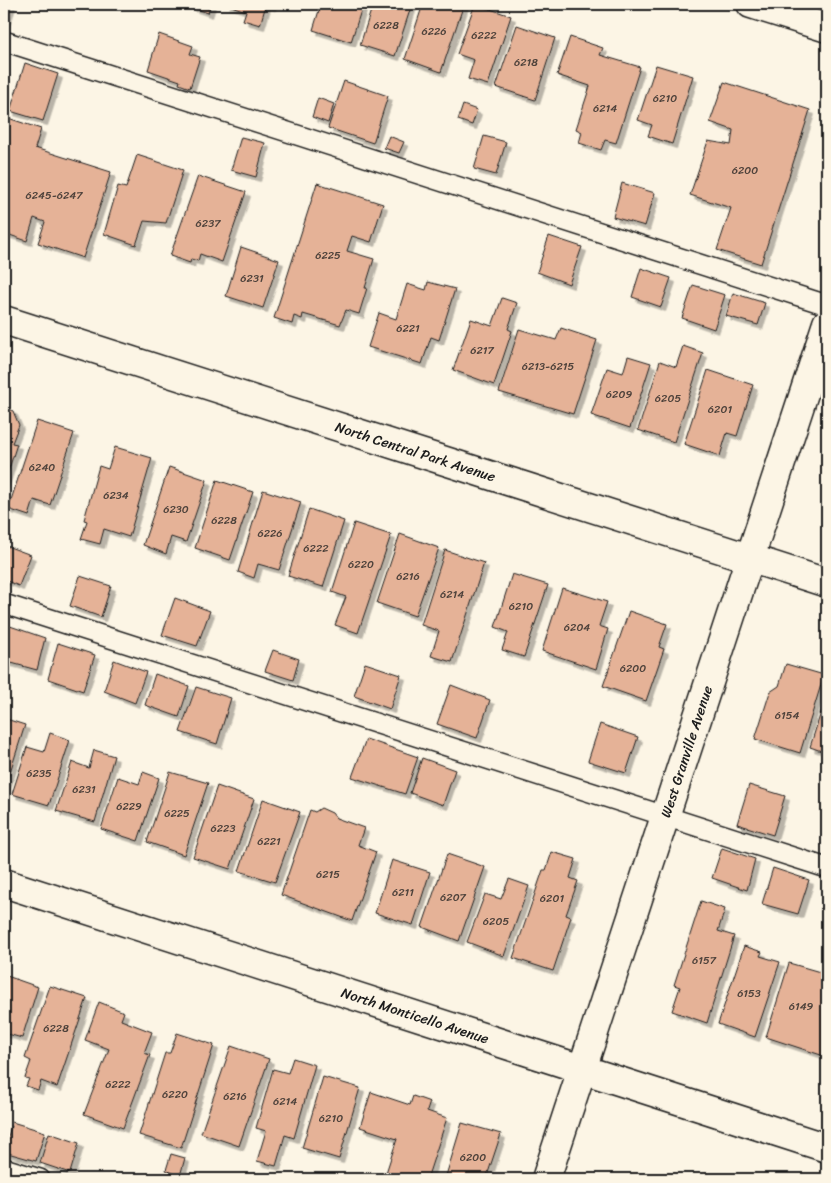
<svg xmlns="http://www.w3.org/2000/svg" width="831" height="1183" font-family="Sriracha,sans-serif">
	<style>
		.building { fill: #e5b297; stroke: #1c1c1c; filter: url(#shadow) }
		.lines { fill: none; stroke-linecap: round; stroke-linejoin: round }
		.service-casing { stroke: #1c1c1c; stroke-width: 22 }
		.minor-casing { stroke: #1c1c1c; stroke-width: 31 }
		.service { stroke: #fcf5e5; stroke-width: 19 }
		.minor { stroke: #fcf5e5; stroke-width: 28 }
		.labels { text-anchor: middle; stroke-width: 4; stroke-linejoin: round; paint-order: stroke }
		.number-label { font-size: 11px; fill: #4e423b }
		.street-label { font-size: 14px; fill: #1c1c1c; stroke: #fcf5e5 }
	</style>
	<defs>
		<filter id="shadow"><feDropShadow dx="4.5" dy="4.5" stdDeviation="0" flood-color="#0004"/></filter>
	</defs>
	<rect width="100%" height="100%" fill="#fcf5e5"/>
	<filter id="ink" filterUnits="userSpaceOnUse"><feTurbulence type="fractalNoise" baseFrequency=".02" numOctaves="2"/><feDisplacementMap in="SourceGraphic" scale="10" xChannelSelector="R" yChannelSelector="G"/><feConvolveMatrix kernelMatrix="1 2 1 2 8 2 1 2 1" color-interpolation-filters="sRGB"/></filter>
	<g filter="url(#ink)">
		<g class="building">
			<path d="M4,4H11L4,25Z"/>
			<path d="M192,4H211L208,13L191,7Z"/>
			<path d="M225,4H272L271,6L266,5L260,25L243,20L246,11Z"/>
			<path d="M321,4H363L351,42L313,30Z"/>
			<path d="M373,4H412L395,56L360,45Z"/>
			<path d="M423,4H464L441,72L405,59Z"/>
			<path d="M475,4L511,16L488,85L468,79L474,60L457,54Z"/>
			<path d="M517,25L555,38L535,100L496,87Z"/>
			<path d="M159,34L193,46L190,54L200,57L190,88L179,84L180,81L148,70Z"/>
			<path d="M570,37L603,48L600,55L640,67L616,143L605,140L601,150L579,143L582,132L576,129L590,86L557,75Z"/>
			<path d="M25,63L58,74L43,121L10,111Z"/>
			<path d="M656,65L693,76L672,144L648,136L652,125L638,120Z"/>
			<path d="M344,81L388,96L373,143L328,128Z"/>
			<path d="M724,82L810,110L761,264L717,250L731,208L690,195L708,141L731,145L733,130L710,122Z"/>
			<path d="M318,98L334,104L328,123L312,117Z"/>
			<path d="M463,105L477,110L472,125L458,120Z"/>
			<path d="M8,118L41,129L35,148L111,172L83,258L38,243L45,222L34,218L27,241L4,233V130Z"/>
			<path d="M389,136L404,142L399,153L384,148Z"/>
			<path d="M484,136L506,142L496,175L474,169Z"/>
			<path d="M241,137L265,143L256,177L231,170Z"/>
			<path d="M137,155L183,170L166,223L144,221L136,245L104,234L118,186L126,188Z"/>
			<path d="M198,176L246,192L222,262L200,254L198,261L191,259L190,263L170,256Z"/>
			<path d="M317,183L383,204L371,242L352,236L347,251L374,259L365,288H367L359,314L346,310L340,325L303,314L302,319L294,316L292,324L274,318Z"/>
			<path d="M622,183L655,193L645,226L613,217Z"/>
			<path d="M549,236L582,247L569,284L537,272Z"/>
			<path d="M241,247L279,260L263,308L226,296Z"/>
			<path d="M641,268L671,278L661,307L632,297Z"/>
			<path d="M428,282L455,289L439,340L431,337L422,364L368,347L379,313L396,319L407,284L426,290Z"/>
			<path d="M693,285L725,295L714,329L682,318Z"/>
			<path d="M733,293L765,303L758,325L726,316Z"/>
			<path d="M502,298L517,303L508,329L512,331L494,385L453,370L471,319L492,326Z"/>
			<path d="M561,328L597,340L573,414L499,392L519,329L556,340Z"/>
			<path d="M683,346L703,353L674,442L638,430L660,361L676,367Z"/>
			<path d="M628,356L651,363L630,428L591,415L607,368L623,373Z"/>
			<path d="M708,370L753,385L737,436L727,433L720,456L684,444Z"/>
			<path d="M8,408L13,411L19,425L12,443L17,444L4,484V409Z"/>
			<path d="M37,421L74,433L50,505L34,500L29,516L8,509Z"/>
			<path d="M115,447L152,458L129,537L104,529L100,544L81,539L87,521L84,520L99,466L108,469Z"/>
			<path d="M169,467L207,480L186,542L171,537L166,554L143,545Z"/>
			<path d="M217,480L253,492L230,560L195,548Z"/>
			<path d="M263,490L301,502L279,570L258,564L254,578L238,572Z"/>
			<path d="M309,509L344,521L323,587L288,576Z"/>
			<path d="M354,523L391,535L358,633L335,625L346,597L332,592Z"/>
			<path d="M400,534L439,548L415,616L377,603Z"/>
			<path d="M4,545L31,555L19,586L4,580Z"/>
			<path d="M445,550L484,563L452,662L431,656L439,631L421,625Z"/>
			<path d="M512,574L548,585L524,657L502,650L508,632L495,627Z"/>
			<path d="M80,576L111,586L101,617L70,606Z"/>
			<path d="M562,588L607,602L599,626L608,629L596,669L542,651Z"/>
			<path d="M175,598L210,611L197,646L162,635Z"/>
			<path d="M629,611L667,624L659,647L664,649L646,701L603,686Z"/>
			<path d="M10,626L45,638L37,670L4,661V649Z"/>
			<path d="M58,643L95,655L83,691L48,679Z"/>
			<path d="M273,650L299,659L293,680L265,671Z"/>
			<path d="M114,660L146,672L135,703L104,691Z"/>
			<path d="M365,663L401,675L390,709L354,696Z"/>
			<path d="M786,664L824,675L800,753L755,739L770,692L779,686Z"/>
			<path d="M155,674L189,686L179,717L145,705Z"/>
			<path d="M451,685L490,700L477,738L437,724Z"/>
			<path d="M196,687L231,698L217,744L180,732Z"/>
			<path d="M827,693V753L810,747Z"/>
			<path d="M6,719L25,725L4,791V725Z"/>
			<path d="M600,724L638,737L626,773L588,761Z"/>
			<path d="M50,733L70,740L49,805L12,794L27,747L44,752Z"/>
			<path d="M366,739L418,757L405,794L352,777Z"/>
			<path d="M94,750L114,756L95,822L56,811L72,762L89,768Z"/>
			<path d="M422,758L455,770L443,805L410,793Z"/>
			<path d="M143,772L159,778L138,841L101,829L118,777L139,784Z"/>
			<path d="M170,772L208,783L184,855L147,842Z"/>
			<path d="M749,785L785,796L773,835L737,824Z"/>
			<path d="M217,786L254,799L230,869L193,857Z"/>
			<path d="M263,799L300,812L275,882L239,871Z"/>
			<path d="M321,808L332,813L336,818L364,828L358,845L376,852L352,921L281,895L310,810L315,812Z"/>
			<path d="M722,848L755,859L747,890L712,878Z"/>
			<path d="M552,852L576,859L570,878L578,881L566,915L571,917L553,971L513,958L543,870H546Z"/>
			<path d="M447,854L485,867L459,941L422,927Z"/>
			<path d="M392,860L430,872L413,925L375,913Z"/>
			<path d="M773,868L809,880L798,914L762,904Z"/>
			<path d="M509,879L529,886L504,956L467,942L485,894L501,899Z"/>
			<path d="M701,901L725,909L718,931L734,936L707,1023L672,1011L680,987L674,985Z"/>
			<path d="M744,946L762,952L760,956L780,962L755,1037L718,1024Z"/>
			<path d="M789,963L827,974V1046L824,1056L766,1037Z"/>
			<path d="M4,975L38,987L22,1038L4,1033Z"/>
			<path d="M50,986L87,998L57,1087L41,1081L38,1090L26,1086L29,1079L25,1078L31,1061L25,1058Z"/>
			<path d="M99,1002L124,1012L121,1020L152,1032L144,1053L150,1055L123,1128L84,1114L109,1049L85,1040Z"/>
			<path d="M177,1033L214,1045L181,1148L139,1135L165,1053H170Z"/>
			<path d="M231,1046L269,1059L239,1146L201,1133Z"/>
			<path d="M293,1058L315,1065L294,1138L285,1135L276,1166L257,1161L266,1131L256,1128L273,1069L288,1073Z"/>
			<path d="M323,1077L360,1088L339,1159L302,1148Z"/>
			<path d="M371,1092L410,1105L413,1096L430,1102L427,1111L447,1118L427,1179H384L397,1139L360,1127Z"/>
			<path d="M12,1122L45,1132L36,1161L4,1152Z"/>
			<path d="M462,1123L501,1134L486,1179H445Z"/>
			<path d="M49,1133L79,1143L70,1173L40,1163Z"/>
			<path d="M171,1154L185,1158L180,1176L166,1170Z"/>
		</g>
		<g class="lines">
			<g class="service-casing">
				<g id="service">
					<path d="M4,41L827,305"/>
					<path d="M4,604L827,868"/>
					<path d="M4,1168L40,1179"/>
				</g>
			</g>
			<g class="minor-casing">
				<g id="minor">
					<path d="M751,4L827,28"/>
					<path id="s1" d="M4,320L827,583"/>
					<path id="s2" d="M4,883L827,1148"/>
					<path id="s3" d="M546,1179L827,323"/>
				</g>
			</g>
			<use href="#service" class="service"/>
			<use href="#minor" class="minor"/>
		</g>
	</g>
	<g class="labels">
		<g class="number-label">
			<text x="386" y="29">6228</text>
			<text x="434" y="35">6226</text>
			<text x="484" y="39">6222</text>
			<text x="526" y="66">6218</text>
			<text x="665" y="102">6210</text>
			<text x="605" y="112">6214</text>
			<text x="745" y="174">6200</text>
			<text x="54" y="199">6245-6247</text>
			<text x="208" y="227">6237</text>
			<text x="328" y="259">6225</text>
			<text x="252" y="282">6231</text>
			<text x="408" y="332">6221</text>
			<text x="482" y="354">6217</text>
			<text x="548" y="370">6213-6215</text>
			<text x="619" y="398">6209</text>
			<text x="668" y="402">6205</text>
			<text x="720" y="413">6201</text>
			<text x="42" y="471">6240</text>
			<text x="116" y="499">6234</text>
			<text x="176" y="513">6230</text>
			<text x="224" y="524">6228</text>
			<text x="270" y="537">6226</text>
			<text x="316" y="552">6222</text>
			<text x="361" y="568">6220</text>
			<text x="408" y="580">6216</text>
			<text x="452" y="598">6214</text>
			<text x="521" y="610">6210</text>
			<text x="577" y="631">6204</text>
			<text x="633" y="672">6200</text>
			<text x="787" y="719">6154</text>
			<text x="39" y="777">6235</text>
			<text x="84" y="793">6231</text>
			<text x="129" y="810">6229</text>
			<text x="177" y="817">6225</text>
			<text x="223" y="832">6223</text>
			<text x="269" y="845">6221</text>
			<text x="328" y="878">6215</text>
			<text x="403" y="896">6211</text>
			<text x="453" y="901">6207</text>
			<text x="552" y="902">6201</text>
			<text x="496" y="925">6205</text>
			<text x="704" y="964">6157</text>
			<text x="749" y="997">6153</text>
			<text x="801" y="1010">6149</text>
			<text x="56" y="1032">6228</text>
			<text x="118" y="1088">6222</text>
			<text x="175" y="1098">6220</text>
			<text x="235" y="1100">6216</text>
			<text x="285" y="1105">6214</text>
			<text x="331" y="1122">6210</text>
			<text x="473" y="1161">6200</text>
		</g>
		<g class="street-label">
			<text dy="5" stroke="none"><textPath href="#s1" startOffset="432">North Central Park Avenue</textPath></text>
			<text dy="5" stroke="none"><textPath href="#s3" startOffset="450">West Granville Avenue</textPath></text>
			<text dy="5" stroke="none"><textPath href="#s2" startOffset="432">North Monticello Avenue</textPath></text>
		</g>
	</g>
	<rect width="831" height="1183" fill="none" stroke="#fcf5e5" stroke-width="20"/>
	<rect x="10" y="10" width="811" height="1163" fill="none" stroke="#1c1c1c" stroke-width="2" filter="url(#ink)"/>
</svg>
